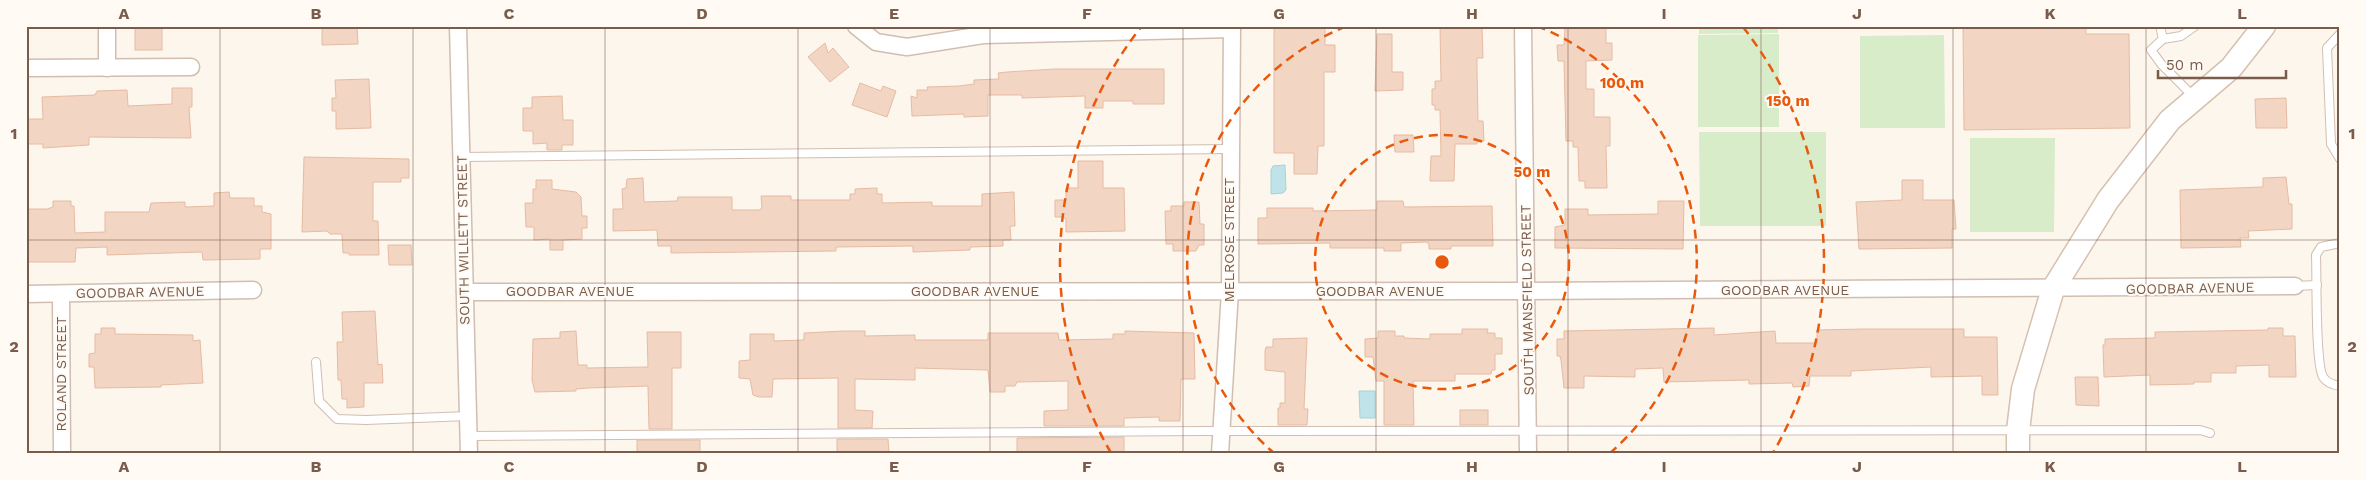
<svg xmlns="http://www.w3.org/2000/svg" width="2366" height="480" font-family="'Work Sans',sans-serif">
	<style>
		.green { fill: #d8ecc9 }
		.water { fill: #bfe3e8; stroke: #a5d3da }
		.building { fill: #f3d5c3; stroke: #e6bba3 }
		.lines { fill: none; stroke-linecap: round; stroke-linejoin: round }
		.service-casing { stroke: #d1beb0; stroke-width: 10 }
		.minor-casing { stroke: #d1beb0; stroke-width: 19 }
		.secondary-casing { stroke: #d6c0b0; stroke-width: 25 }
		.service { stroke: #fff; stroke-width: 8 }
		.minor { stroke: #fff; stroke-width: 16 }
		.secondary { stroke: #fff; stroke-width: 22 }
		.grid { fill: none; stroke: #7a5c4d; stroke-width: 1; stroke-opacity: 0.55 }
		.ring { fill: none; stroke: #e8590c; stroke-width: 2.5; stroke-dasharray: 9 6 }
		.labels { text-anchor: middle; stroke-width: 4; stroke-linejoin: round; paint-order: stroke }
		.street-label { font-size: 14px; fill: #7a5c4d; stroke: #fffaf3 }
		.centre { fill: #e8590c; stroke: #fffaf3; stroke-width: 2.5 }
		.ring-label { font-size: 15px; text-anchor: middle; font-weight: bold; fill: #e8590c; stroke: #fffaf3; stroke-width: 4; stroke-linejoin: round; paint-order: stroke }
		.neatline { fill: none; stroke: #7a5c4d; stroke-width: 2 }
		.grid-label { font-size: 16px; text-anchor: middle; font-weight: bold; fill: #7a5c4d }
	</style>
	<rect width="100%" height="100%" fill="#fdf6ec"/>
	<g class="green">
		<path d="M1699,26H1778V33L1699,34Z"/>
		<path d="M1779,34V127H1698V35Z"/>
		<path d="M1944,35L1945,128H1860V36Z"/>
		<path d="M1699,132H1826V226H1700Z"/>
		<path d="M1970,138H2055L2054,232H1970Z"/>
	</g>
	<g class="water">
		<path d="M1285,165L1286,190L1283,193L1271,194V170L1273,166Z"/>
		<path d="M1359,391H1375V418H1360Z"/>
	</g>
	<g class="building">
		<rect x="135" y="26" width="27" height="24"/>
		<path d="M322,26H357L358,44L322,45Z"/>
		<path d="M1274,26H1325V45H1335V72H1324V146H1318L1317,174H1294V153H1274Z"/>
		<path d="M1440,26H1482L1483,58H1477V71L1478,121H1483L1484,141L1477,142V144H1455L1454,181H1430L1431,156H1441L1440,110H1435V105H1432V89H1435V81H1441Z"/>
		<path d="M1565,26H1606V43H1612V60L1586,61V89H1594V117H1610V146H1606L1607,188H1585V181H1579L1578,147H1573V141H1566L1564,61H1558L1557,45H1564Z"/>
		<path d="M1963,26H2086V34H2129L2130,128L1964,130Z"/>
		<path d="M1377,34H1392V72H1403V90L1375,91Z"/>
		<path d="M825,43L828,53L833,48L849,67L830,82L808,57Z"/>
		<path d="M1055,69H1164V104H1133V101H1103V108H1085V96L1022,98V95H988V116L964,117V114L912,116L911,96L917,98V90H928L927,87L959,86L974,84V80L999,79L998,73L1007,72Z"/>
		<path d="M369,79L371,128L336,129V111H332V98H336L335,80Z"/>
		<path d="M860,83L881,91L883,86L896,91L887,117L852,105Z"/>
		<path d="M172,88H192V107H189L191,138L89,137V145L43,148V144H26V119H43L42,97L95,95L97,91L127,90L128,106L172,104Z"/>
		<path d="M562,96L563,120H573V145H562V150H547V143L533,144V131H523V108H532V97Z"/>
		<path d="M2286,98L2287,128H2256L2255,99Z"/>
		<path d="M1394,135H1413L1414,152H1395Z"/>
		<path d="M304,157L409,159V178H401V182H373V221H378L379,255H349V253H343L342,234H330L327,231L302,232Z"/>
		<path d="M1078,161H1103V188H1124L1125,231L1066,232V220L1064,217H1055V200H1066V188H1078Z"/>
		<path d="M2286,177L2289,204H2292V229L2248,231L2249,238H2240L2241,247L2181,248L2180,190L2263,187V178Z"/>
		<path d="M643,178L644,202L677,201L678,197H732V210H759L762,208L761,196H791V200H850V194H855V189L877,188V194H882V203L932,202V206H982V194L1014,192L1015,226H1010L1011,240H1003V246L970,247V250L913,252V246L836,247V251L671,253V246H658L657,230L613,231V209H623L622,189L626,188L627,179Z"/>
		<path d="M536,180H552V189L576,192L581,197L582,216H587V228H582V239L563,240V250H550V239L534,240V227H526L525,203H533V189H536Z"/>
		<path d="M1902,180H1923V200H1954L1956,229H1952V248L1859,249L1856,202L1902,200Z"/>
		<path d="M229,192L230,198H254V206H262V212L271,214V249H260V259L203,260L202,252L107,255V247L76,248L75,262H26V209H47L53,207V201H71V206H74L75,233L105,232V212H149L151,203L185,202V207L214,206V193Z"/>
		<path d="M1377,201H1403L1404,207L1492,206L1493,246H1451V249H1429V244L1426,242L1401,243V251H1384V248H1330V243L1258,244V218H1267V208H1313V211L1377,210Z"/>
		<path d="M1658,201H1684L1683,249L1555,248V227L1565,225V209H1588V215L1658,214Z"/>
		<path d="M1184,202H1199L1200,224H1204V245H1199L1196,251H1173V244H1166L1165,211H1171V206H1184Z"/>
		<path d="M388,245H411L412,265H389Z"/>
		<path d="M375,311L378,365L382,364L383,383H364V407L347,408V399H342L341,380H338L337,342H343L342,312Z"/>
		<path d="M101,328H115V334L193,335V341L200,340L203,383L161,385V387L95,388L94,367H89V354L95,353V334H101Z"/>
		<path d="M1714,328V335L1775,331L1776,343H1817V330L1864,329H1964V337H1997L1998,395H1982V376L1931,377V367L1851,371V376H1810L1809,386L1793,387L1792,383L1749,384V380L1664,382L1663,368L1635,369V377L1584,376V388H1564L1561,360L1560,356H1557V339H1564V331Z"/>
		<path d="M2268,328H2283V336H2295L2296,377H2269V365L2236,366V373H2211V382H2194V384L2150,385V375L2104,377L2103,345L2105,344V339L2155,338V332L2268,330Z"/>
		<path d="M1462,329H1488L1487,333H1495V338H1502V354H1495V370H1492L1491,374H1455V381H1413L1414,425H1384V381H1376L1373,357H1365V339L1378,338V331H1395V336H1404V338L1430,339V334H1462Z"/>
		<path d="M576,331L578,365H587V368L648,367L647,332H681V368H672V429H649L648,386L588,388L576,389V391L535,392L532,380L533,339L560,338V332Z"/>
		<path d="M843,331H865V336L915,335V340H988V333H1058L1059,340L1113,339V334H1125V331L1194,333L1195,379H1181L1180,421H1159V417L1124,418V426H1044V411L1068,410V381L1017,382L1015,386H1005V392H990L988,370L915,368V380L855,379V410L873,411L872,428H838V378L773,379L772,397H759L753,395L750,379L739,378V361L750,360V334H774V341L804,340V333Z"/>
		<path d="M1307,338L1304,409H1308L1307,425H1278V408H1280V403H1285V372L1265,370V351L1266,347H1273V339Z"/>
		<path d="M2075,377H2098L2099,406L2076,405Z"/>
		<rect x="1460" y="410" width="28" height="15"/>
		<path d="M1124,437V454L1017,453V438Z"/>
		<path d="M837,439H888L889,454H837Z"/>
		<rect x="637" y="440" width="63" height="14"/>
	</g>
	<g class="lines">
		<g class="service-casing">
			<g id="service">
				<path d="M2160,26L2163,39L2151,50L2162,65L2194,97"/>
				<path d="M2340,34L2327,48L2331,144L2340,159"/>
				<path d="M2163,39L2181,36L2195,26"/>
				<path d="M461,157L1230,149"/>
				<path d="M2340,243L2321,247L2316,255C2317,276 2315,363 2323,377C2327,383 2333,385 2340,386"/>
				<path d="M2295,286L2317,285"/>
				<path d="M316,362L319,401L337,419L366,420L468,416"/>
				<path d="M468,436L1206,431L2200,430L2210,433"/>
			</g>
		</g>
		<g class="minor-casing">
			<g id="minor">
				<path d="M107,26V68"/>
				<path d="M458,26L469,454"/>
				<path d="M856,26L876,42L907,47L983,35L1232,29"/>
				<path d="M1523,26L1528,454"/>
				<path d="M26,68L191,67"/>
				<path d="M465,292L1527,291L2295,286"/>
				<path d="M26,294L253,290"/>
				<path d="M61,294L62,454"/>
				<path d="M1220,454L1230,291L1232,26"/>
			</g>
		</g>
		<g class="secondary-casing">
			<path id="secondary" d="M2018,454V431L2023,389L2053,289L2108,200L2170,120L2231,68L2264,26"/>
		</g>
		<use href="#service" class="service"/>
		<use href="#minor" class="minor"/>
		<use href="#secondary" class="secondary"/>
	</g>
	<path class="grid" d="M220,26V454M413,26V454M605,26V454M798,26V454M990,26V454M1183,26V454M1376,26V454M1568,26V454M1761,26V454M1953,26V454M2146,26V454M26,240H2340"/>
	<g class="ring">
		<circle cx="1442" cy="262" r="127"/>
		<path d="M1275 454A254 254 0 0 1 1347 26M1537 26A254 254 0 0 1 1609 454"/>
		<path d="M1111 453A382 382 0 0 1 1141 27M1743 27A382 382 0 0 1 1773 453"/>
	</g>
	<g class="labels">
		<g class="street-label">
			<text transform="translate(463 240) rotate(-91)" y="5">SOUTH WILLETT STREET</text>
			<text transform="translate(1229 240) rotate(-90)" y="5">MELROSE STREET</text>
			<text transform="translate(2190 288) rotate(-1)" y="5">GOODBAR AVENUE</text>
			<text x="1785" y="295">GOODBAR AVENUE</text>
			<text x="570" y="296">GOODBAR AVENUE</text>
			<text x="975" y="296">GOODBAR AVENUE</text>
			<text x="1380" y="296">GOODBAR AVENUE</text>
			<text transform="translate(140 292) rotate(-1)" y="5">GOODBAR AVENUE</text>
			<text transform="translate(1527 300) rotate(-91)" y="5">SOUTH MANSFIELD STREET</text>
			<text transform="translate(61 374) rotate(-90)" y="5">ROLAND STREET</text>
		</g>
	</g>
	<circle cx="1442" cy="262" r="8" class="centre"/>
	<g class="ring-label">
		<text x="1622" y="88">100 m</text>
		<text x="1788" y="106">150 m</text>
		<text x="1532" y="177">50 m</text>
	</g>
	<rect width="2366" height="480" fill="none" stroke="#fffaf3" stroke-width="55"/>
	<path d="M2158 70v8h128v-8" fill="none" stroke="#7a5c4d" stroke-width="2.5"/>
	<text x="2166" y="70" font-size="15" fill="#7a5c4d" stroke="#fffaf3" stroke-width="4" paint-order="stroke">50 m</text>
	<rect x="28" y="28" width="2310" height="424" class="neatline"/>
	<g class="grid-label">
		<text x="124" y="19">A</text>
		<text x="316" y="19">B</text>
		<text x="509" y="19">C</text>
		<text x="702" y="19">D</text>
		<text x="894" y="19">E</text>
		<text x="1087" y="19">F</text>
		<text x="1279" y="19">G</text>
		<text x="1472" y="19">H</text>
		<text x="1664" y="19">I</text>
		<text x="1857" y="19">J</text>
		<text x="2050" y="19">K</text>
		<text x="2242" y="19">L</text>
		<text x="14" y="139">1</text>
		<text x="2352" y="139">1</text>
		<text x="14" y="352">2</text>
		<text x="2352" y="352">2</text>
		<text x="124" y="472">A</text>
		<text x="316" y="472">B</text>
		<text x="509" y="472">C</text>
		<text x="702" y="472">D</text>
		<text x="894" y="472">E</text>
		<text x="1087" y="472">F</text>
		<text x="1279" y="472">G</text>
		<text x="1472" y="472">H</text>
		<text x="1664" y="472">I</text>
		<text x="1857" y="472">J</text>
		<text x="2050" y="472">K</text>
		<text x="2242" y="472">L</text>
	</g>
</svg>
